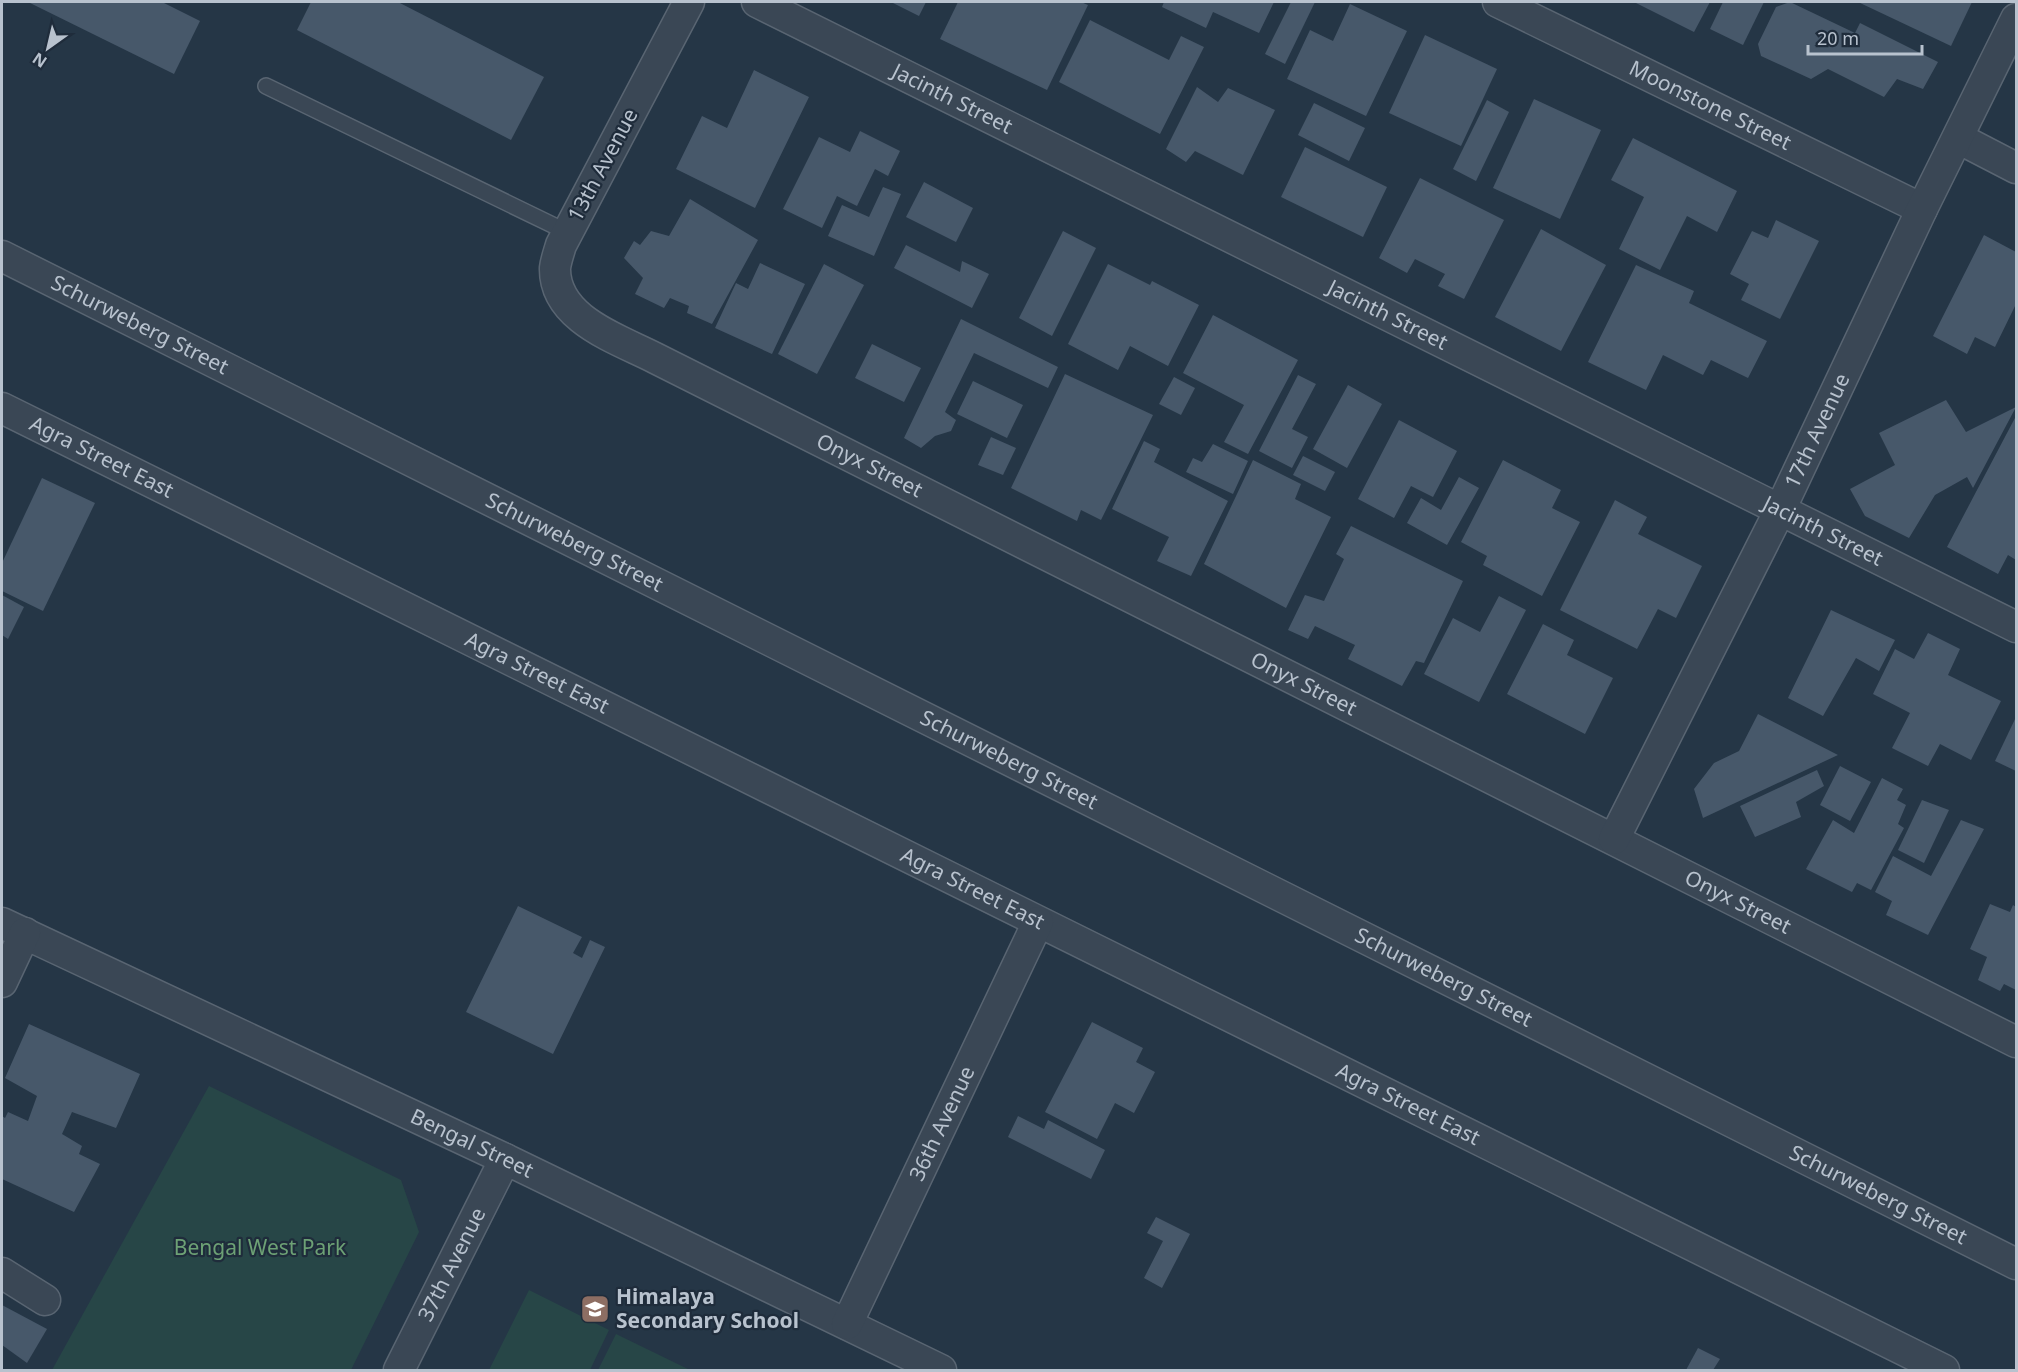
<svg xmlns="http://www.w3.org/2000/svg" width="2018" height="1372" font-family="'Noto Sans',sans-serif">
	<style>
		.green { fill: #274647 }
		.building { fill: #47586a }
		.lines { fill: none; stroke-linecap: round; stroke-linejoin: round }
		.service-casing { stroke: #596572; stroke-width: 18 }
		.minor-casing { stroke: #596572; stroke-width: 33 }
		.service { stroke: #3a4755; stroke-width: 15 }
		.minor { stroke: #3a4755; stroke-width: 30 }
		.labels { text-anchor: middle; stroke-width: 4.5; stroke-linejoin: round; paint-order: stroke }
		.street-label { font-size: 21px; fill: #b8c2ce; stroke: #1f2c3b }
		.park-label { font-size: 21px; fill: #6da175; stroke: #1f2c3b }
		.poi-label { font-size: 21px; font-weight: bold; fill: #b8c2ce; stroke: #1f2c3b; text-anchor: start }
	</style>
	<rect width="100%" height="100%" fill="#253646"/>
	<g class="green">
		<path d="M209,1086L401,1180L419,1232L351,1370H52Z"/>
		<path d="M529,1290L609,1330L590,1370H489Z"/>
		<path d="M616,1334L690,1370H598Z"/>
	</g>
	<g class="building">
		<path d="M28,2H162L200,21L174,74Z"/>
		<path d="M311,2H398L544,77L511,140L297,30Z"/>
		<path d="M891,2H926L919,16Z"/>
		<path d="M958,2H1081L1088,5L1047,90L940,39Z"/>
		<path d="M1164,2H1274L1259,33L1213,12L1206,28L1162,7Z"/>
		<path d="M1291,2H1315L1285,64L1265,54Z"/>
		<path d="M1634,2H1710L1694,32Z"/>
		<path d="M1723,2H1764L1743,45L1710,29Z"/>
		<path d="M1790,2L1855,33L1860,23L1938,62L1923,89L1897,79L1884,97L1828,69L1811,79L1761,56L1758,44L1776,7Z"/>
		<path d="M1858,2H1972L1951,46Z"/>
		<path d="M1350,4L1407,31L1366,116L1287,79L1310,30L1333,41Z"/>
		<path d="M1090,20L1169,60L1181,36L1204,47L1160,134L1059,82Z"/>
		<path d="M1425,35L1497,69L1461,146L1389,113Z"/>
		<path d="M754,70L809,97L755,208L676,169L702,116L727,128Z"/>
		<path d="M1197,87L1218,102L1228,88L1275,110L1243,175L1195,151L1186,162L1166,149Z"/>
		<path d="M1534,99L1601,130L1560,219L1493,188Z"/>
		<path d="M1487,100L1509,112L1476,181L1453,169Z"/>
		<path d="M1314,103L1365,128L1349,161L1298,135Z"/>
		<path d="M860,131L900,151L888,176L875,169L857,206L837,196L822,228L783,209L819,137L850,152Z"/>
		<path d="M1633,138L1737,191L1717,232L1687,216L1660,270L1619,249L1644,197L1611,180Z"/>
		<path d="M1305,147L1387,187L1363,237L1281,197Z"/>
		<path d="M1420,178L1504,220L1464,299L1438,286L1445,274L1415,259L1407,273L1379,258Z"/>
		<path d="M924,182L973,208L956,242L906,217Z"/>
		<path d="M883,187L901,194L874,256L828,236L842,205L869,217Z"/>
		<path d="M690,199L758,240L712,324L687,313L689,306L670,298L664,308L635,294L643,278L624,258L634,241L640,245L651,231L669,236Z"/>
		<path d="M1776,220L1819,241L1780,319L1741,300L1749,284L1730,274L1752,231L1768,238Z"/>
		<path d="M1541,229L1606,265L1561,351L1495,317Z"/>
		<path d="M1063,231L1096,248L1052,336L1019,318Z"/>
		<path d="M1984,235L2016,252V304L1995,347L1975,337L1967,354L1933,336Z"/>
		<path d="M906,245L960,272L962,261L989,274L972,308L894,268Z"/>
		<path d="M760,263L805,284L772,354L715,328L736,283L748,289Z"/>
		<path d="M824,264L864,285L817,374L778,354Z"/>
		<path d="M1108,264L1150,285L1152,281L1199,305L1168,366L1130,346L1118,370L1068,344Z"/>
		<path d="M1636,265L1694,291L1689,303L1767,341L1748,378L1711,360L1703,375L1663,355L1646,390L1588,362Z"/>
		<path d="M1213,315L1298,360L1248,454L1224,442L1244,405L1183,373Z"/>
		<path d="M961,319L1058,367L1048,388L974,353L945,412L956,420L951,431L935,436L921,448L904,438Z"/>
		<path d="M872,344L921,368L904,402L855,378Z"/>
		<path d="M1065,374L1153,415L1101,520L1081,510L1077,521L1011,488Z"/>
		<path d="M1298,375L1316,384L1292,429L1308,437L1292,468L1259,451Z"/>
		<path d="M1174,377L1195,388L1181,415L1159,404Z"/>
		<path d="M973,381L1023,405L1007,438L957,414Z"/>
		<path d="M1348,385L1382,404L1347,468L1313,449Z"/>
		<path d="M1946,400L1966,432L2016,407L1973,488L1967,477L1935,495L1909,538L1865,516L1850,489L1895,465L1879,433Z"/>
		<path d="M2016,416V560L2008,555L1998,574L1947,547Z"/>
		<path d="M1399,420L1457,451L1433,497L1411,486L1394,518L1358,499Z"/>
		<path d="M991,437L1016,448L1003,475L978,465Z"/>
		<path d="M1144,441L1160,449L1154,462L1228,501L1191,576L1157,561L1169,537L1112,509Z"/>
		<path d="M1213,444L1248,461L1233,494L1186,472L1193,458L1202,462Z"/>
		<path d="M1303,456L1335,472L1325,491L1293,475Z"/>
		<path d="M1253,460L1301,484L1295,499L1331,517L1286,608L1204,564Z"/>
		<path d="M1503,460L1561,490L1552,508L1580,522L1542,596L1483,565L1487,556L1461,542Z"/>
		<path d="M1459,477L1479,488L1447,545L1407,523L1421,498L1441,510Z"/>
		<path d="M42,478L95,503L43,611L2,591V563Z"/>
		<path d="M1615,500L1647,517L1638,534L1702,566L1676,618L1658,609L1637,649L1560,610Z"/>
		<path d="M1351,526L1463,581L1424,663L1416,661L1402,686L1348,659L1355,645L1315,626L1308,639L1288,630L1305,595L1324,601L1344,559L1336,554Z"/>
		<path d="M2,595L24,607L8,639L2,635Z"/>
		<path d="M1499,596L1526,610L1479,702L1424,674L1453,618L1480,632Z"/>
		<path d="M1831,610L1895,640L1879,671L1856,658L1823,716L1788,698Z"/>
		<path d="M1543,624L1574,640L1567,655L1613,678L1585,734L1507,694Z"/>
		<path d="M1928,633L1960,649L1948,675L2001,701L1971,760L1940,744L1928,766L1892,748L1910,713L1873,694L1895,649L1914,659Z"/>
		<path d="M1758,714L1838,755L1703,818L1694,789L1714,763L1739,751Z"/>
		<path d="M2016,717V771L1995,761Z"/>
		<path d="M1840,766L1871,782L1850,821L1820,805Z"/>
		<path d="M1817,770L1824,786L1796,802L1801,817L1755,837L1740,806Z"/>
		<path d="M1882,778L1903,789L1897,800L1906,805L1898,824L1904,828L1871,890L1857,883L1852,892L1806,869L1833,820L1854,833Z"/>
		<path d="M1922,800L1949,810L1924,863L1898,850Z"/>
		<path d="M1961,820L1984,829L1928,935L1886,915L1892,901L1875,892L1893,856L1931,876Z"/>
		<path d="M1990,904L2010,912L2013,905L2016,907V990L2004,984L2000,991L1978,980L1987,957L1970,949Z"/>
		<path d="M518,906L582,937L573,953L582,958L590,940L605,947L553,1054L466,1012Z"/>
		<path d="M1092,1022L1143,1048L1136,1062L1155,1072L1134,1113L1115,1103L1097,1139L1045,1112Z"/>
		<path d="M29,1024L140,1074L116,1128L72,1112L62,1134L82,1146L79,1154L100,1164L74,1212L2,1179V1116L5,1118L8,1112L28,1121L37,1096L5,1078Z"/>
		<path d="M1018,1116L1044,1129L1048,1120L1105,1150L1091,1179L1008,1137Z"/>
		<path d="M1156,1217L1190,1234L1162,1288L1144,1278L1163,1241L1147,1233Z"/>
		<path d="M2,1305L47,1329L27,1363L2,1345Z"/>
		<path d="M1698,1348L1720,1359L1713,1370H1686Z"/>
	</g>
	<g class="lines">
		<g class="service-casing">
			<path id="service" d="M266,86L567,232"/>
		</g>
		<g class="minor-casing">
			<g id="minor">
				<path id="s1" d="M689,2L561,245C559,252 556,260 555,268C554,319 618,339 655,358L2016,1042"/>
				<path id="s2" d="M757,2L2016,627"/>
				<path id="s3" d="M1498,2L1922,209"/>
				<path d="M1958,138L2016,168"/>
				<path id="s4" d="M2,256L2016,1264"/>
				<path id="s5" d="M2,408L1944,1370"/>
				<path id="s6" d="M1614,839L1780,510L1922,209L2016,19"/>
				<path id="s7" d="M2,923L505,1159L941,1370"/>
				<path d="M2,982L25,933"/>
				<path d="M2,1273L45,1300"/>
				<path id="s8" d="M847,1324L1038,922"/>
				<path id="s9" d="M399,1370L505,1159"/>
			</g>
		</g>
		<use href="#service" class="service"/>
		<use href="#minor" class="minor"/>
	</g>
	<defs>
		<g id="school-square" transform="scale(1.5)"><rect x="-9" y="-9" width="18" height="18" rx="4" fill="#8d6e63" stroke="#1f2c3b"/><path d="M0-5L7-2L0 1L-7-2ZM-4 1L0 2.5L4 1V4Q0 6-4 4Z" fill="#fff"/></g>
	</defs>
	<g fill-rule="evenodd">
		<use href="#school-square" x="595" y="1309"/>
	</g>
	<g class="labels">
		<g class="street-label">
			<text dy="7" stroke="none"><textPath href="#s2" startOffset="218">Jacinth Street</textPath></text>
			<text dy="7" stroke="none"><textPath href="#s3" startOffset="236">Moonstone Street</textPath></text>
			<text transform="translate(603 165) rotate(-62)" y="7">13th Avenue</text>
			<text dy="7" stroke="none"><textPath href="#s2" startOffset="704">Jacinth Street</textPath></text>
			<text dy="7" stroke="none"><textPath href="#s4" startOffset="154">Schurweberg Street</textPath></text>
			<text dy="7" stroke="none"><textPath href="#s6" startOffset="456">17th Avenue</textPath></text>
			<text dy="7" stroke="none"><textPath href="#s5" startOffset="111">Agra Street East</textPath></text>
			<text dy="7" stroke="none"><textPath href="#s1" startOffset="681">Onyx Street</textPath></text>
			<text dy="7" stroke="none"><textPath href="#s2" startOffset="1190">Jacinth Street</textPath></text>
			<text dy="7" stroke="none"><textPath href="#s4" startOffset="640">Schurweberg Street</textPath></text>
			<text dy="7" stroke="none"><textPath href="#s5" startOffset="597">Agra Street East</textPath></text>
			<text dy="7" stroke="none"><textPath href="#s1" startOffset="1167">Onyx Street</textPath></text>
			<text dy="7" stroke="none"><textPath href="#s4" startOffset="1126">Schurweberg Street</textPath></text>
			<text dy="7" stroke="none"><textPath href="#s5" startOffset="1083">Agra Street East</textPath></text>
			<text dy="7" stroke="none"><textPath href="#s1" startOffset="1653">Onyx Street</textPath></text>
			<text dy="7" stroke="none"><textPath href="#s4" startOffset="1612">Schurweberg Street</textPath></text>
			<text dy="7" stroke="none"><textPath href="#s5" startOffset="1569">Agra Street East</textPath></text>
			<text dy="7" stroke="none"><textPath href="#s8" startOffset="222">36th Avenue</textPath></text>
			<text dy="7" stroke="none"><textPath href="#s7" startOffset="519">Bengal Street</textPath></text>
			<text dy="7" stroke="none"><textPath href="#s4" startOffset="2098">Schurweberg Street</textPath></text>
			<text dy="7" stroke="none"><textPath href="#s9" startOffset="118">37th Avenue</textPath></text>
		</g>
		<g class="park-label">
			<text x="260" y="1255">Bengal West Park</text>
		</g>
		<g class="poi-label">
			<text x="616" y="1304">Himalaya<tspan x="616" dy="24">Secondary School</tspan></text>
		</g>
	</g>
	<rect width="2018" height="1372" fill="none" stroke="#b8c2ce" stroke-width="6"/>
	<g transform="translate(48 48) rotate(214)" stroke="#1f2c3b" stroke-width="4.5" paint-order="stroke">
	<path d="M0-4.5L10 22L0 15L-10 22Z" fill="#b8c2ce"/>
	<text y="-9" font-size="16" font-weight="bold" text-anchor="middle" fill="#b8c2ce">N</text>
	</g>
	<path d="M1808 45v9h114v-9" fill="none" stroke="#b8c2ce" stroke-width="3"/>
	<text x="1817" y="45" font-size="18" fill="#b8c2ce" stroke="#1f2c3b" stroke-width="4.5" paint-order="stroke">20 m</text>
</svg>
